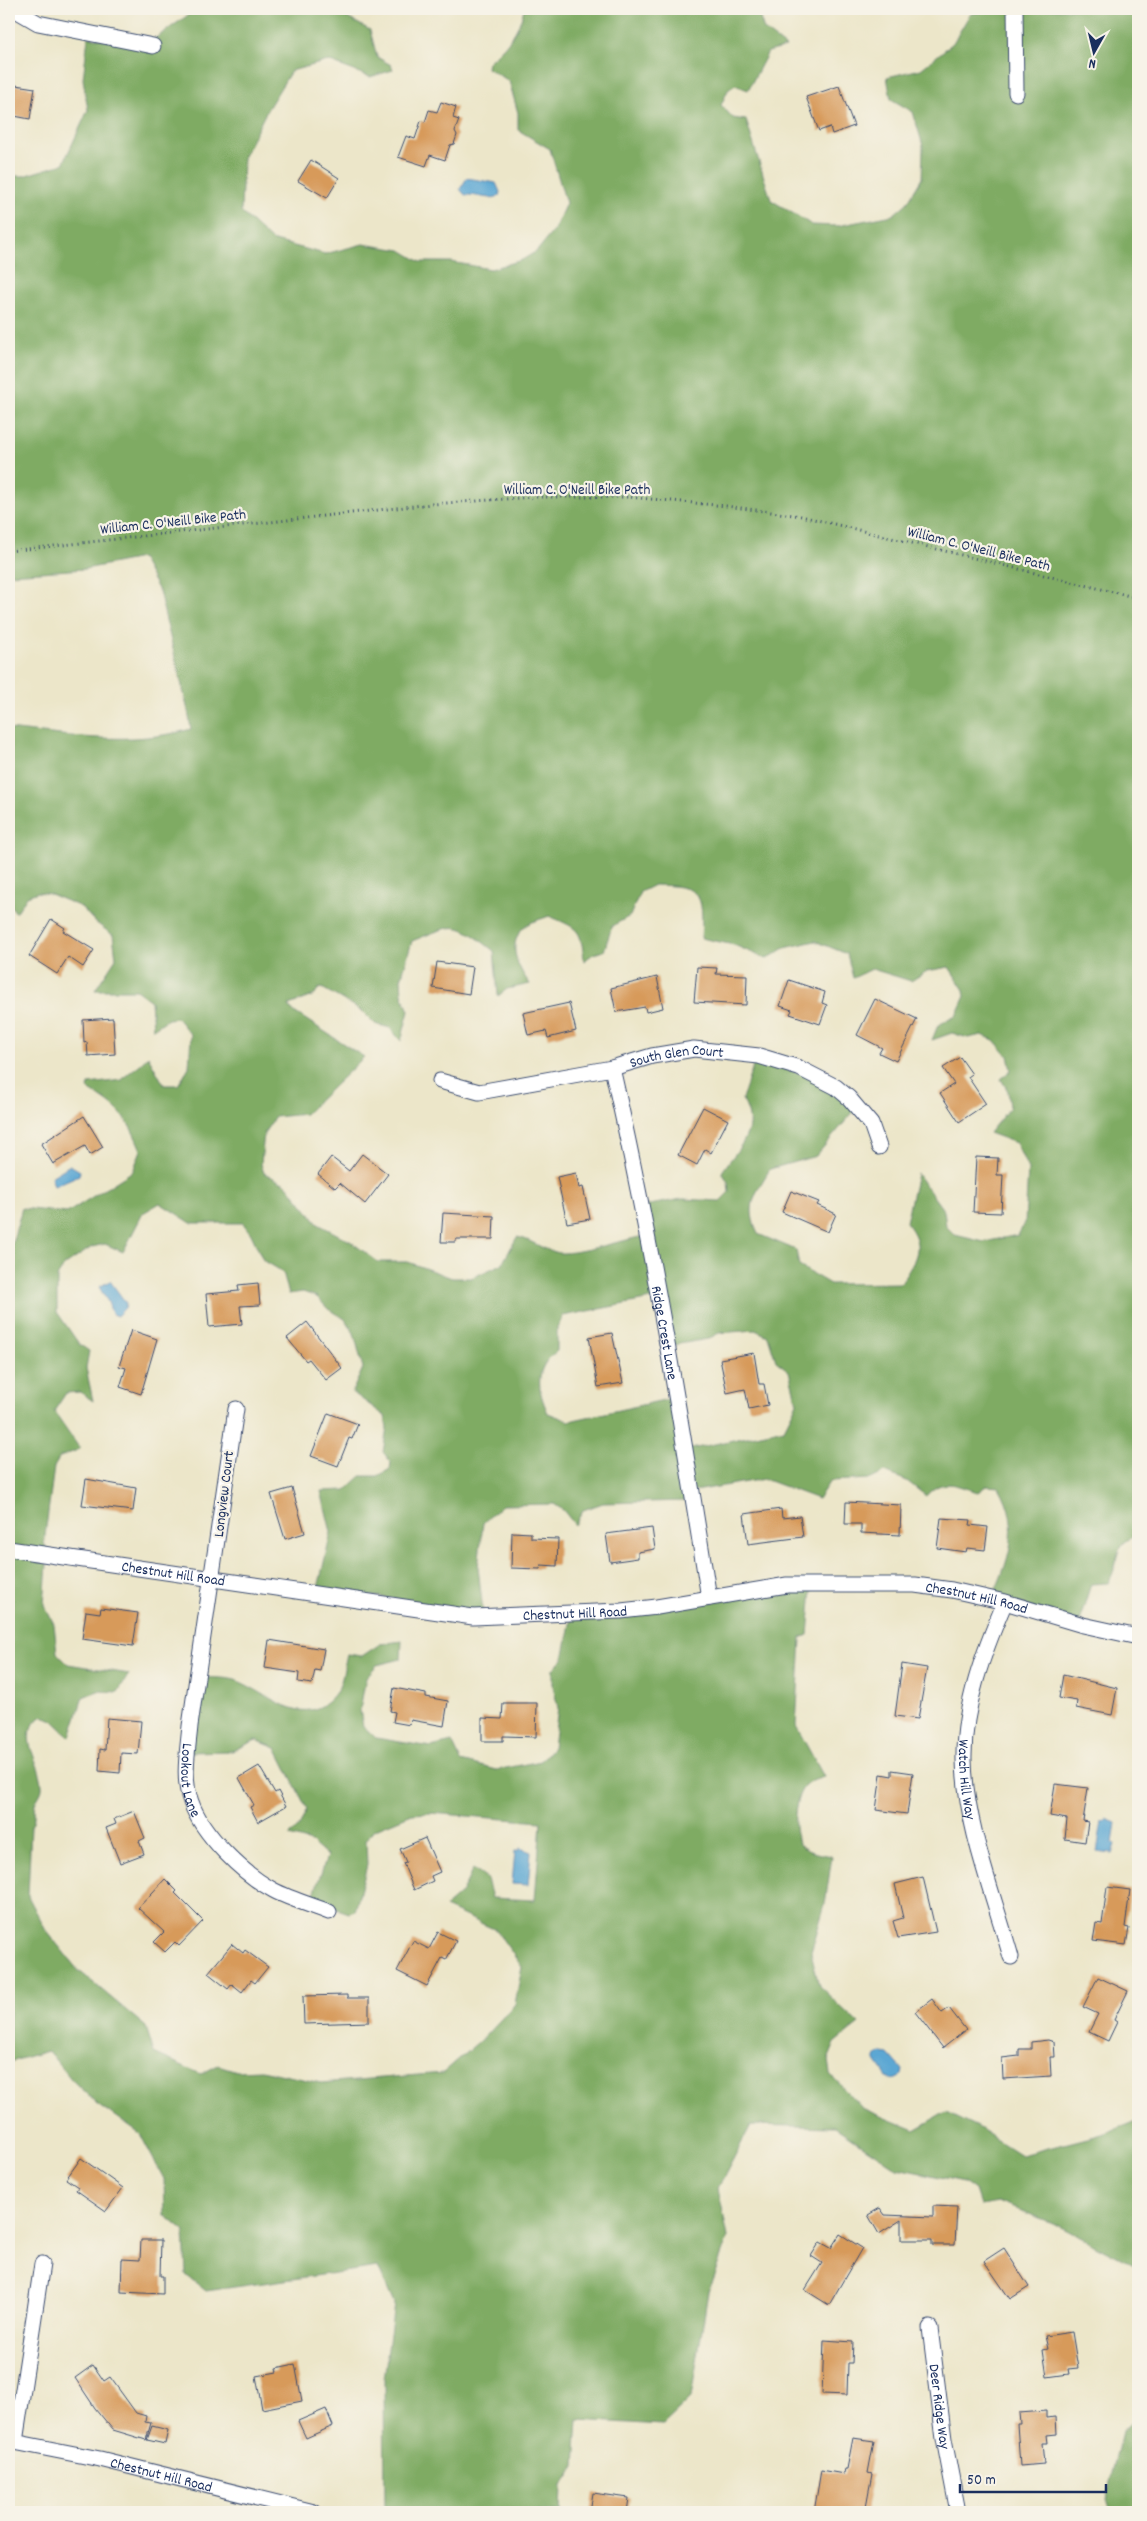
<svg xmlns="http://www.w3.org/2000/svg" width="1147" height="2521" font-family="Dekko,sans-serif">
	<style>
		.forest { fill: #7fab64; stroke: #4d6d61; fill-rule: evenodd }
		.water { fill: #5ba7d3; stroke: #3b6b98 }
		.building { fill: #d79a5a }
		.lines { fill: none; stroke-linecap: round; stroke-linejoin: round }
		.minor-casing { stroke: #3a4a6e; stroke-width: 17 }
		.path { stroke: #3a4a6e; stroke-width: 3; stroke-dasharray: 1 4; stroke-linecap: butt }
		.minor { stroke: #fff; stroke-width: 15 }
		.labels { text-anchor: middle; stroke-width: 4.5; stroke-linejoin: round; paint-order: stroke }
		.street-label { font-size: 15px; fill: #1b2f5e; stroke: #f7f3e8 }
	</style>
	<rect width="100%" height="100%" fill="#f7f3e8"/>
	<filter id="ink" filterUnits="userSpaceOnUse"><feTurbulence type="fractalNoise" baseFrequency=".02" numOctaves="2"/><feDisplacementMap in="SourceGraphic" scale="10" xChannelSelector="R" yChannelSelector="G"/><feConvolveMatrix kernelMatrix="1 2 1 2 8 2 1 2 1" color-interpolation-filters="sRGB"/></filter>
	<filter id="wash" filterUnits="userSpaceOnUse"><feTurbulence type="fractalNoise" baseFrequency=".0096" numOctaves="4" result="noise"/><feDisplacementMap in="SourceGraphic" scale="20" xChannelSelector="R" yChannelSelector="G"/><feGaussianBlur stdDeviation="1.12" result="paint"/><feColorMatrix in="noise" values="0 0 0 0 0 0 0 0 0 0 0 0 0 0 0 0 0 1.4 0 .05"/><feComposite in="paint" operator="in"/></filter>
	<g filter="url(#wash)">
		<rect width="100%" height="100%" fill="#ece6c9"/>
		<g class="forest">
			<path d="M190,9H331L370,30L377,57L391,65L393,70L370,77L328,61L291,71L267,110L243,158L241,212L271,240L325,254L363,244L401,250L421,262H451L491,269L522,260L537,251L554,230L566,203L550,149L518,130V113L509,81L487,68L488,62C506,48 519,31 524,9H757L764,30L786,47L768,52L748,90L735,85L728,90L721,105L733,118L746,120L771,200L812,225L837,226L893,215L907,203L922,178L923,146L913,112L891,99L887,77L921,69L953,43L970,14L996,9H1138V1535C1110,1545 1122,1560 1108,1583L1091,1584L1079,1622L991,1601C1008,1561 1023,1528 999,1487L986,1486L978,1492C956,1486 943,1476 926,1496L907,1481L885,1472L871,1479L830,1481L818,1499L764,1479L694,1491L688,1501L603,1503L583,1510L575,1525L563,1510L554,1504L502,1505L483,1523L478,1567L483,1612L318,1588L331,1532L321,1491L346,1490L361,1476H378L390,1469L391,1462L383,1452L387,1428L385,1416L352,1392L363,1368L354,1333L345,1319L328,1309L317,1297L303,1292L289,1294L283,1272L263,1260L251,1234L243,1223H191L160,1203L143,1213L123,1252L105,1244L92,1247L64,1266L57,1277V1312L79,1344L89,1351L86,1368L93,1401L80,1392L66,1393L54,1411L80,1449L60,1457L54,1467L44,1543L48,1551L44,1605L54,1624L57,1653L68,1664L129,1674L118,1692L98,1691L83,1697L70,1737L51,1719L43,1716C13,1734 41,1759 42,1786C43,1792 37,1798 35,1804C33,1813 36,1818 31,1826L28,1896L45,1929L77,1969L146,2027L154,2053L201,2074L218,2065L237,2071L261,2070L321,2083L443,2073L485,2036L515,2004L522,1967L496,1930L445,1907L462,1892L473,1869L487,1879L492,1898L535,1900L541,1822L430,1813L412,1814L373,1830L366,1841L367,1865L355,1911L349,1913L312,1900L327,1856L311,1842L289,1836L299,1827L307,1809L276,1748L256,1740L232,1751L188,1752L197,1677C208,1678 224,1677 235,1680C269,1692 306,1735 337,1691C343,1682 344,1665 347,1654L362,1656L380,1644L402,1641L401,1659L377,1665L366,1677L360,1710L363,1726L376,1738L431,1747L452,1742L461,1761L496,1770L541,1761L553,1747L558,1708L553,1686V1669L563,1659L571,1619L812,1589L808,1635L801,1638L796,1726L824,1777C818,1779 810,1781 806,1785C794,1794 791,1832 800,1844C806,1853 822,1854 832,1856L825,1904L811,1952L819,1986L859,2024L835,2043L828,2060L830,2074L862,2108L915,2130L946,2112L977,2127L1021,2155L1107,2133L1138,2120V2267L1053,2223L998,2202L980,2205L975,2190L964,2182L897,2168L835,2127L751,2125L718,2188L728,2237L708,2292L691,2398L663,2425L578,2420L575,2466L562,2486L561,2512H385L384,2379L394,2304L378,2267L206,2291L186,2275L184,2231L165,2215L164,2179L140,2134L96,2103L72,2080L48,2051L9,2062V1246L12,1244L22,1208L67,1213L133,1171L141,1150C127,1116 119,1108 88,1089L89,1084L122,1080C130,1070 141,1066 148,1056L164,1085H178L189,1067L191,1035L177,1018L168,1019L153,1029L151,1001L136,990H95L116,958L113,935L95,922L81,907L50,894L38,892L27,896L16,913L9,903V729C68,736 132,746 191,729L188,711L159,591L141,558L85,569L9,574V176H23L63,164L88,110L83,79L88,37L146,45L191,13ZM654,885C701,886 704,892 701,938L734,945L767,959L785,948L815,941L847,954L853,978L872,969L911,981L927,971L949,967L964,990L965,996L956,1016L938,1025L932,1040L952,1033L968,1038L982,1035L994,1040L1008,1056L1011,1070L1001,1079L1008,1091L1010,1107L989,1133L1016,1143L1028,1169L1025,1223L1018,1235L984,1242L955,1235L946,1226L944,1211L917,1174L906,1222C926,1246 916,1259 901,1283L830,1284L799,1266L796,1250L758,1234C745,1206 755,1194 770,1169L816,1156L855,1110L816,1078L755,1060L742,1099C761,1130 739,1146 722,1172L728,1182L729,1192L720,1201L682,1199L644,1206V1236C624,1240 577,1254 560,1253C543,1251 533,1240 517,1237L502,1264L471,1278H452L408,1262H378L350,1241L318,1224L287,1185L264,1173L261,1164L264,1133L275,1117L305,1114L364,1057L291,1010L289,1005L315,995L318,989L322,988L362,1011L375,1024L390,1028L401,1041L409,1011L402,994L401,979L412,941C458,923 455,920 494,951L498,996L507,989L530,984C518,969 506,944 524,927C529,922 542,919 549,916C579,929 581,928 584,961L593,954L604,951L612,926L630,916L640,892ZM651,1299L657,1301L668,1346L708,1339L719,1333L755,1330L768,1336L776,1361L789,1371L797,1403L784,1429L687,1450L673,1398L569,1421L548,1413C537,1389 534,1368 557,1351V1328L563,1316Z"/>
			<path d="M1138,2416V2512H1110L1106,2500L1122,2431Z"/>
		</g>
		<g class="water">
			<path d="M467,178L496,183L500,192L499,196C490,201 476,194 465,195L460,189Z"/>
			<path d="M70,1165L80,1171L79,1175L54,1186L51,1177Z"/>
			<path d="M110,1281L126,1303L125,1308L117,1316L112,1314L108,1302L99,1287Z"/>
			<path d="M1106,1819L1116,1823L1113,1843L1115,1844L1112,1854L1097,1852L1102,1821H1106Z"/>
			<path d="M520,1848L531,1852L528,1885L512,1884L515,1851H519Z"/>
			<path d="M882,2053L889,2054L903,2070L902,2075L894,2079L887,2077L876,2061V2057Z"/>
		</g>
		<g id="blocks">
			<g class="building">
				<path d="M9,84L35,88L30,119L9,115Z"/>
				<path d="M839,86L854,126L832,134L830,127L819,131L806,97Z"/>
				<path d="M441,102L456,107L453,118L459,120L455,131L457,135L454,144L450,145L445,160L430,155L426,166L398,157L406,136L415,139L421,121L425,122L429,110L437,112Z"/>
				<path d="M311,160L339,178L327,198L298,181Z"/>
				<path d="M51,919L65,928L63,931L94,950L83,967L68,957L57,974L29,956Z"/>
				<path d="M437,962L473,967L469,994L433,988Z"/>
				<path d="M697,967L717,968L716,974L747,975L746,1005L694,1002Z"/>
				<path d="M657,977L663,1008L646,1012L645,1007L616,1012L611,988Z"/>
				<path d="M789,980L825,992L822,1003L827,1005L820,1024L790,1014L792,1010L780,1006Z"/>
				<path d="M875,999L917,1019L896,1061L879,1053L882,1048L857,1035Z"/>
				<path d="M569,1003L576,1031L548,1038L546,1031L528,1035L523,1013Z"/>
				<path d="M113,1018L115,1054L88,1056L87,1042L84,1043L83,1020Z"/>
				<path d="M960,1057L972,1074L968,1077L986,1104L959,1122L940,1093L954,1084L943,1068Z"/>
				<path d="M703,1107L728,1120L711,1153L705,1149L697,1165L678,1155Z"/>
				<path d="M84,1116L103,1147L90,1155L85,1146L53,1164L41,1144Z"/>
				<path d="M362,1154L388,1174L365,1204L340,1183L335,1188L318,1174L331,1157L349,1171Z"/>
				<path d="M976,1157L998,1158L997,1175H1003L1001,1213L973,1212Z"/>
				<path d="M576,1173L579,1188L583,1187L590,1219L567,1223L557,1177Z"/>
				<path d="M791,1191L819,1202L817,1205L836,1214L828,1232L782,1212Z"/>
				<path d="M443,1213L494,1216L493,1239H456V1242H441Z"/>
				<path d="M258,1283L260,1305L240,1306L242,1324L209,1327L206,1294L239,1291L238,1285Z"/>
				<path d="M307,1322L342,1368L326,1380L309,1359L306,1361L287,1338Z"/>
				<path d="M131,1330L157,1339L141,1394L120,1387L126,1368L119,1366Z"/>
				<path d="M612,1333L623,1383L598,1387L589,1337Z"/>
				<path d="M754,1353L759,1384H764L768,1405L749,1409L745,1389L727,1393L720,1359Z"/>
				<path d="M328,1413L358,1424L352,1439L349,1438L338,1466L311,1456Z"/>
				<path d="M86,1479L136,1488L133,1511L82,1505Z"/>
				<path d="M292,1488L305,1533L285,1539L271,1494Z"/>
				<path d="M846,1502L901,1505L900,1535L861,1533V1524H845Z"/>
				<path d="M781,1509L782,1518L800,1516L803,1537L748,1544L744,1514Z"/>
				<path d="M941,1518L971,1520L970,1525L988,1527L985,1550L967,1548L966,1552L937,1548Z"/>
				<path d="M652,1528L655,1549L638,1552V1558L610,1562L606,1534Z"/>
				<path d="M512,1532L531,1533V1538L558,1539L557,1566L541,1565L540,1569L511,1568Z"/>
				<path d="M101,1608L138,1613L133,1646L82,1639L86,1611L100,1613Z"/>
				<path d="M269,1640L324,1649L320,1671L315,1670L312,1684L298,1682L299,1673L265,1668Z"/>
				<path d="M902,1664L927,1668L918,1719L895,1716Z"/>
				<path d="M1063,1675L1117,1688L1112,1715L1076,1708L1077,1701L1059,1698Z"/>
				<path d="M394,1688L426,1694V1697L448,1701L444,1726L411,1720L410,1725L393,1722L395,1712L390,1711Z"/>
				<path d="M503,1703H537L536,1737L503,1736V1741H482V1718L502,1719Z"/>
				<path d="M107,1718L141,1721L138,1754L121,1753L120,1773L99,1771L100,1749L105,1750Z"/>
				<path d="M259,1766L275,1793L278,1791L286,1806L258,1822L250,1807L254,1805L239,1778Z"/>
				<path d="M892,1770L913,1773L907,1814L876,1810L881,1774L892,1776Z"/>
				<path d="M1055,1784L1088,1788L1083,1821L1088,1822L1085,1842L1065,1839L1067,1819L1050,1816Z"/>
				<path d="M134,1811L145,1838L139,1841L144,1854L120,1863L106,1828L116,1824L114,1819Z"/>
				<path d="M425,1838L440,1872L431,1876L433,1881L414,1890L403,1863L406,1862L400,1849Z"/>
				<path d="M923,1877L936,1932L898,1938L893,1921L903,1918L895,1884Z"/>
				<path d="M165,1879L177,1891L175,1893L203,1921L179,1946L175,1942L165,1952L154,1942L164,1932L138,1908Z"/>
				<path d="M1107,1887L1130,1890L1125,1927L1129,1928L1126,1945L1093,1941L1096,1923L1102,1924Z"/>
				<path d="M438,1932L456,1941L446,1960L442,1958L427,1986L397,1971L413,1941L429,1949Z"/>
				<path d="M232,1944L243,1953L245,1950L268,1967L255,1983L251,1980L242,1992L232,1984L228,1989L208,1973Z"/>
				<path d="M1098,1977L1128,1991L1114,2020L1117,2022L1108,2041L1089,2032L1098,2014L1083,2007Z"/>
				<path d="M347,1995V1998H369V2022L304,2024L303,1996Z"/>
				<path d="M932,1999L942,2013L949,2008L966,2030L943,2048L915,2012Z"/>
				<path d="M1048,2040L1054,2042L1055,2057H1050L1051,2076L1003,2079L1002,2058L1019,2056V2049H1031V2042Z"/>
				<path d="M81,2158L123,2188L106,2211L76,2190L78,2187L66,2179Z"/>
				<path d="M933,2206L957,2207L955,2245H932V2240H901V2220L879,2234L868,2215L880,2208L885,2215L933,2217Z"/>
				<path d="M840,2234L862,2248L829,2305L805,2290L822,2263L811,2256L820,2242L831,2248Z"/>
				<path d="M141,2240H161L160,2276H163V2294L121,2292L122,2259L140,2260Z"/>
				<path d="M1004,2248L1029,2287L1010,2299L984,2261Z"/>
				<path d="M1072,2332L1078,2368L1068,2369L1069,2374L1047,2377L1043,2350L1048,2349L1045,2336Z"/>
				<path d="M824,2340L853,2342L852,2363H848L847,2395L822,2394Z"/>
				<path d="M295,2364L302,2401L262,2409L256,2376L277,2372L276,2368Z"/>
				<path d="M93,2365L104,2381L110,2377L136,2413L146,2416L145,2422L151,2423L146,2440L113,2430L95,2408L75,2378Z"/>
				<path d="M326,2409L333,2426L306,2438L298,2421Z"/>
				<path d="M1046,2411V2418L1056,2417L1057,2434L1047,2435L1048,2443H1042L1044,2464L1020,2466L1017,2424H1020L1019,2413Z"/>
				<path d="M152,2426L168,2430L165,2444L147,2440Z"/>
				<path d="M853,2438L874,2441L868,2473L872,2474L865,2512H814L821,2470L844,2474L845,2469H847Z"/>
				<path d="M593,2493L629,2498L627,2512H590Z"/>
			</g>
		</g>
	</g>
	<g filter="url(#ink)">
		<use href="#blocks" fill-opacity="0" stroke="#3a4a6e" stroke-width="1"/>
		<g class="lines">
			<g class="minor-casing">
				<g id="minor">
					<path d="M14,9L38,23L153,46"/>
					<path d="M1015,9L1016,93"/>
					<path id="s1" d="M612,1068C652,1243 681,1421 709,1598"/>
					<path id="s2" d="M440,1081L479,1092L612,1068L652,1056L694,1049L759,1056L799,1068L836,1087L849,1098L871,1124L879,1147"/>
					<path id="s3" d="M236,1409L190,1726C188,1749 182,1779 191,1802C202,1834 243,1874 273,1890C290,1899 311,1905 329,1912"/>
					<path id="s4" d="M9,1549L473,1617L621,1611L657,1607L787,1585H915L952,1590L1005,1602L1083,1625L1138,1637"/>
					<path id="s5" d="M1005,1602C984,1651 963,1706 964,1760C965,1823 994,1896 1011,1957"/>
					<path id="s6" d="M930,2328L944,2439L958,2512"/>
					<path id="s7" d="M9,2441L100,2459L314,2512"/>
					<path d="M15,2442L42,2264"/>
				</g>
			</g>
			<path class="path" d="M9,551L432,504L534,497H629L726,506L801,516L1138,598"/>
			<use href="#minor" class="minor"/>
		</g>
	</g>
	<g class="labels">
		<g class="street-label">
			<text x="577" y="494">William C. O'Neill Bike Path</text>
			<text transform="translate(173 521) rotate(-6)" y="5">William C. O'Neill Bike Path</text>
			<text transform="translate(979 548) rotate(14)" y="5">William C. O'Neill Bike Path</text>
			<text dy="5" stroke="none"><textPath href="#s2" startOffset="242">South Glen Court</textPath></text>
			<text dy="5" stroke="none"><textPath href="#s1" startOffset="270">Ridge Crest Lane</textPath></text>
			<text transform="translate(223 1494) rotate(-83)" y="5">Longview Court</text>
			<text dy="5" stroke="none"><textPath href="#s4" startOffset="166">Chestnut Hill Road</textPath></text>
			<text dy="5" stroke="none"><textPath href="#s4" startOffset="976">Chestnut Hill Road</textPath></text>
			<text dy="5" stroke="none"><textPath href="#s4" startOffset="571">Chestnut Hill Road</textPath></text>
			<text dy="5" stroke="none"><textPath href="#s3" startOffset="375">Lookout Lane</textPath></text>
			<text dy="5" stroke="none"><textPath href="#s5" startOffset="184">Watch Hill Way</textPath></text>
			<text dy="5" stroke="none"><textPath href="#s6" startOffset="79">Deer Ridge Way</textPath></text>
			<text dy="5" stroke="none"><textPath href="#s7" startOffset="156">Chestnut Hill Road</textPath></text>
		</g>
	</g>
	<rect width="1147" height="2521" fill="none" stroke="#f7f3e8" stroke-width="30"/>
	<g transform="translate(1094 52) rotate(188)" stroke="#f7f3e8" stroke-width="4" paint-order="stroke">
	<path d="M0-4L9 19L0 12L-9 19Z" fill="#1b2f5e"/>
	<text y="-8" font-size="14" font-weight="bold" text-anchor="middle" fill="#1b2f5e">N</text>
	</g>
	<path d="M960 2484v8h146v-8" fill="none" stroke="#1b2f5e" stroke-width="2.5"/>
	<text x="967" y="2484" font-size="15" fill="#1b2f5e" stroke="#f7f3e8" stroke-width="4" paint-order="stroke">50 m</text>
</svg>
